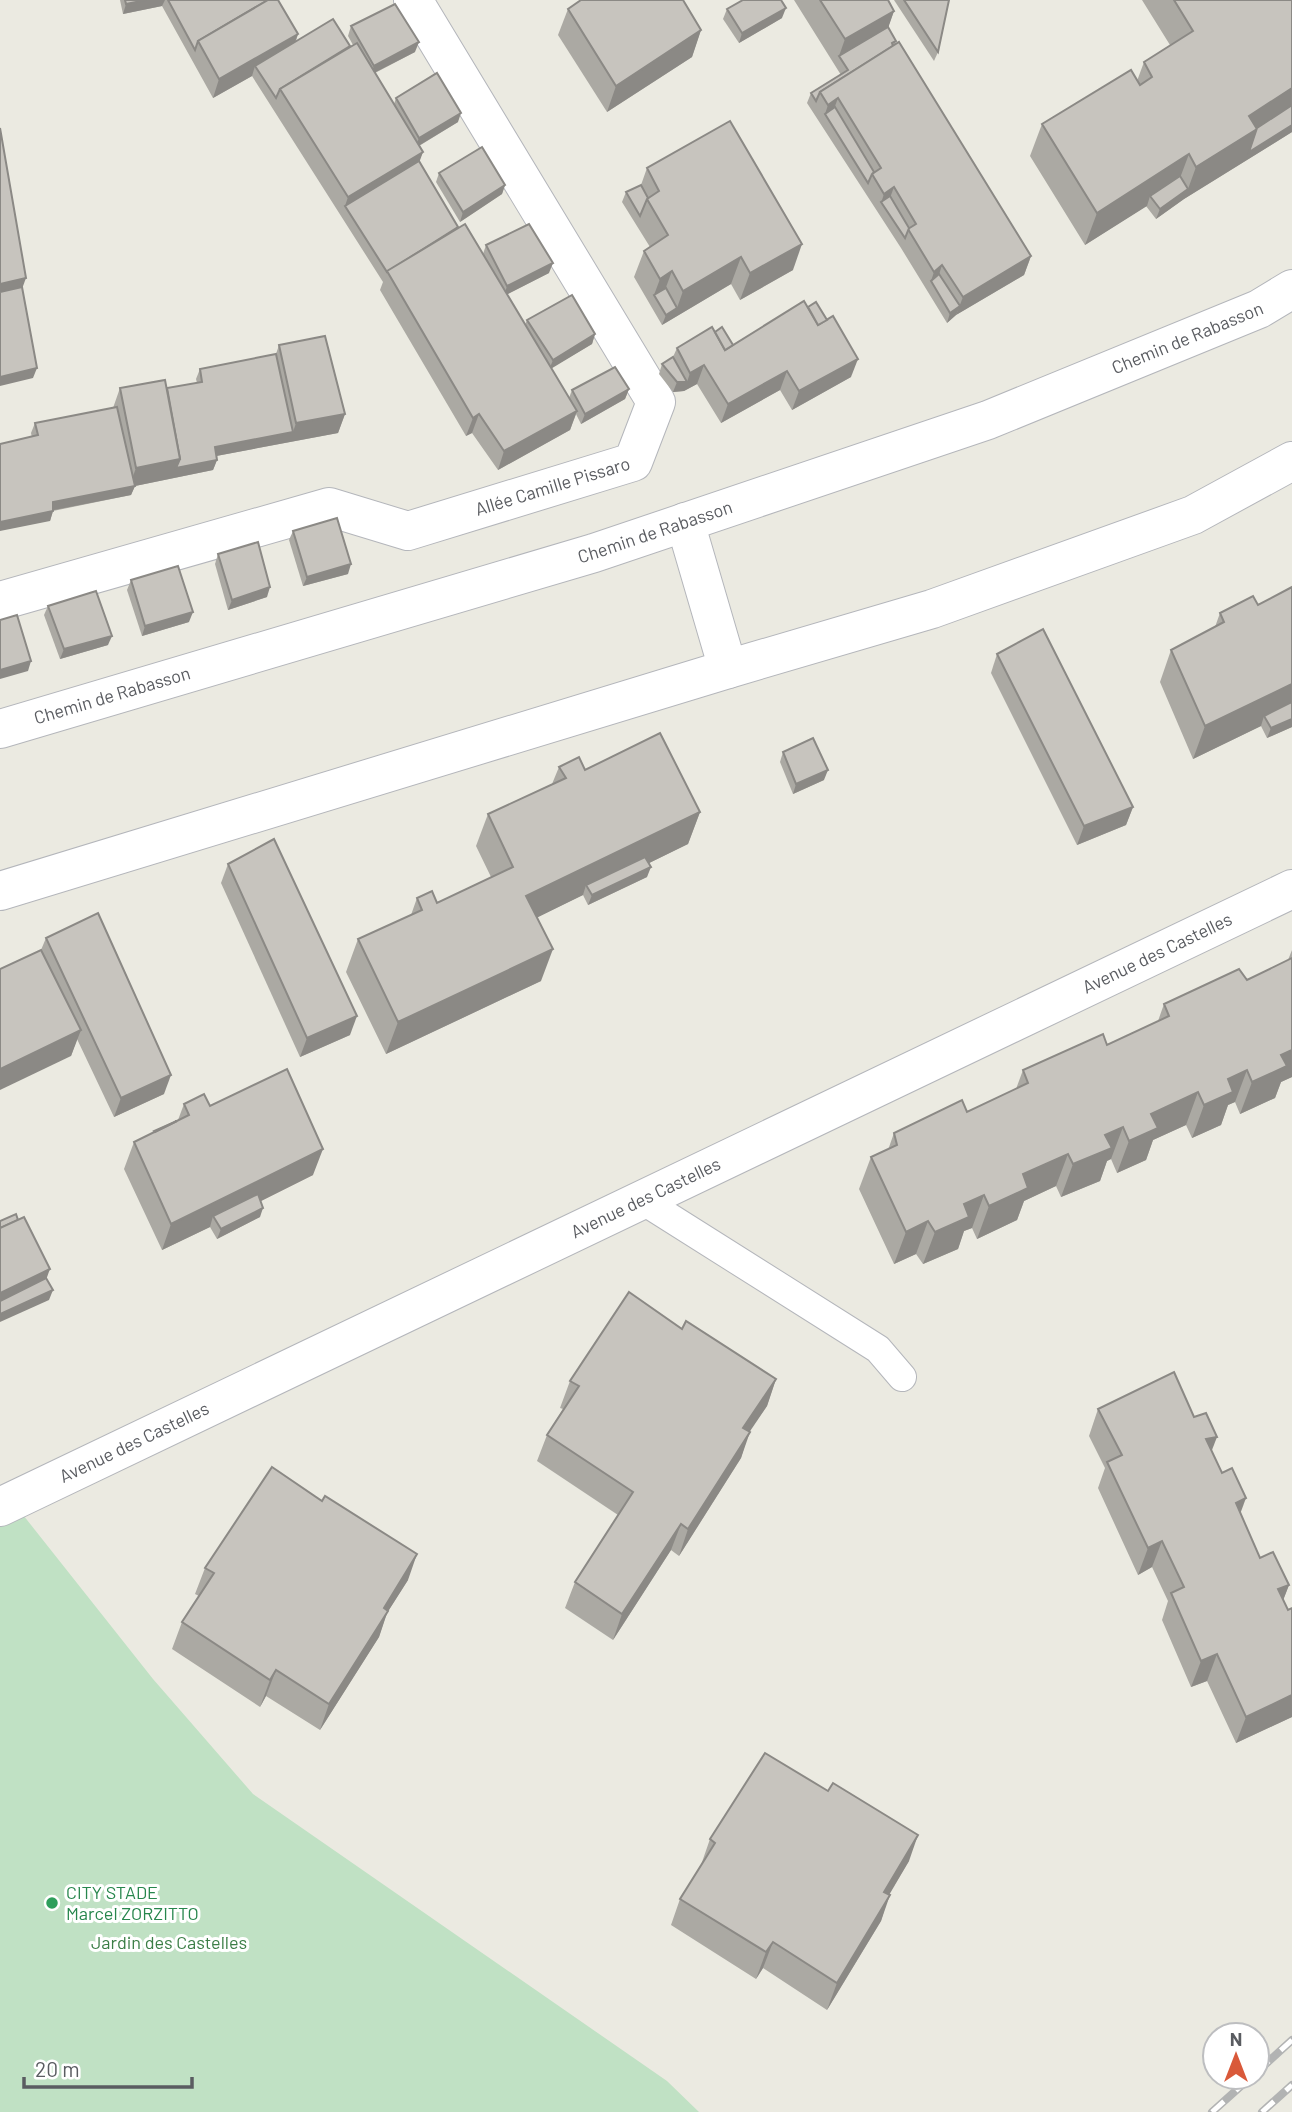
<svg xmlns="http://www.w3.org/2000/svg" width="1292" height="2112" font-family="Barlow,sans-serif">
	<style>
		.green { fill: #c0e1c4 }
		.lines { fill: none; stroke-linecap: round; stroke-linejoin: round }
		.lane-casing { stroke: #b4b6bb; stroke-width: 30 }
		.street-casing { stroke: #b4b6bb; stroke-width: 40 }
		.lane { stroke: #fff; stroke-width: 28 }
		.street { stroke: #fff; stroke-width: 38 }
		.rail-casing { stroke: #b2b3b3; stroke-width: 8 }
		.rail { stroke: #fff; stroke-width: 5; stroke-dasharray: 16; stroke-linecap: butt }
		.wall { fill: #aba9a3 }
		.shaded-wall { fill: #8b8985 }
		.building { fill: #c7c4be; stroke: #8b8985; stroke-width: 2 }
		.leisure-dot { fill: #2e9e5b; stroke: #fff; stroke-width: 2.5 }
		.labels { text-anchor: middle; stroke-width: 6; stroke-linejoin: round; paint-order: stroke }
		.street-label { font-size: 18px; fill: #5a5c61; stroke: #fff }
		.leisure-label { font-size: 18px; fill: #27864d; stroke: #fff; text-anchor: start }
		.park-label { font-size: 18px; fill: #3b7e46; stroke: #fff }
	</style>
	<rect width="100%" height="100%" fill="#ebeae1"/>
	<path class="green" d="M12,1501L153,1679L253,1794L667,2081L699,2112H0V1507Z"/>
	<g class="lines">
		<g class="lane-casing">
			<path id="lane" d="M642,1200L878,1349L902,1377"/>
		</g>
		<g class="street-casing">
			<g id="street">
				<path d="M685,522L728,669"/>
				<path id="s1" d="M0,601L329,507L408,531L633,462L656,402L413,0"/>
				<path id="s2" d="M0,729L594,553L988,420L1259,309L1292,289"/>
				<path d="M0,891L728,669L932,609L1193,515L1292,461"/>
				<path id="s3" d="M0,1507L1292,889"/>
			</g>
		</g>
		<use href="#lane" class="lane"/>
		<use href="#street" class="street"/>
		<g class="rail-casing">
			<g id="rail">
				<path d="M1257,2072L1292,2040"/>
				<path d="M1212,2112L1251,2077"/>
				<path d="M1262,2112L1292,2085"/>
			</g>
		</g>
		<use href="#rail" class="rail"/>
	</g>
	<g class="wall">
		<path d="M120,0H278L298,34L296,41L350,46L353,45L348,36L351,26L415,52L375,73L394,104L396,98L458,122L419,146L423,152L419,161L458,227L483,254L486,245L549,273L507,294L525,325L527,320L595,334L592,344L551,368L569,398L572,390L629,389L625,399L581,424L576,414L570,430L498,470L472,433L466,436L380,290L383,282L252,76L213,98L162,6L123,14Z"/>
		<path d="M794,0H888L894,11L888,27L896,41L895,44L1031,256L1024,275L956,315L947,323L901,248L807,103L811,93L841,75Z"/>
		<path d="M894,0H949L938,52L934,61Z"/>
		<path d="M1142,0H1292V132L1184,199L1156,219L1146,206L1085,245L1030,156L1042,124L1137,81L1144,62L1170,45Z"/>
		<path d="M568,9L701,30L692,57L607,112L558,35Z"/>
		<path d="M727,9L782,18L739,43L723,19Z"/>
		<path d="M647,168L793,270L740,300L731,284L662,325L634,277L644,251L650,247L622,202L626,192L641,185Z"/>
		<path d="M439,173L505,185L502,194L460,222L436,182Z"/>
		<path d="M715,332L733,345L851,377L792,410L780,390L721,423L697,384L684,391L673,392L659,374L662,364L673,357L677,348Z"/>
		<path d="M279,345L345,414L338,433L216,456L217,460L213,470L135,486L131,495L53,511L50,521L31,433L35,423L113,408L120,388H167L197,383L196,379L200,369L276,354Z"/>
		<path d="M293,531L348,574L303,586L289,540Z"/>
		<path d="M218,554L267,597L228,610L215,564Z"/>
		<path d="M131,580L189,622L142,636L127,590Z"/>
		<path d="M1292,587V727L1267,738L1261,726L1193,759L1160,682L1171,650L1215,627L1220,613L1258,605Z"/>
		<path d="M48,606L108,645L60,659L44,615Z"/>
		<path d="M997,654L1133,807L1126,825L1077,845L991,673Z"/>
		<path d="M783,752L824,780L793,794L780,762Z"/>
		<path d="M559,767L585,770L700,812L688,844L649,863L647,877L588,905L583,895L537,917L541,981L386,1054L346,972L358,939L411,915L417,898L437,903L491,877L476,846L488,814L552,784Z"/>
		<path d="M228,864L350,1035L300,1057L221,883Z"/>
		<path d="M46,938L164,1094L114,1117L77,1039L71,1056L41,950Z"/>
		<path d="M1292,950V1077L1281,1082L1275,1098L1240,1114L1235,1102L1228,1105L1221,1125L1192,1138L1186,1125L1153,1140L1146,1160L1117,1173L1111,1159L1107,1161L1100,1181L1061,1197L1056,1186L1024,1201L1017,1220L977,1239L972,1228L964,1231L958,1249L923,1264L916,1254L894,1264L859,1189L871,1157L888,1150L894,1133L967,1112L1016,1089L1023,1070L1107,1045L1158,1021L1164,1004L1247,980L1288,960Z"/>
		<path d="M184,1104L210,1105L313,1175L261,1201L260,1217L217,1239L210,1227L162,1250L124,1169L134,1142L154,1132V1131L178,1120Z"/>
		<path d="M682,1329L776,1379L767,1406L749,1431L741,1458L679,1556L671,1550L613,1640L565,1608L575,1582L618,1515L537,1461L547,1435L563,1409L560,1408L570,1381Z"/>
		<path d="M1098,1409L1194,1417L1211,1451L1260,1558L1289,1585L1283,1600L1288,1610L1292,1608V1717L1236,1743L1207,1681L1191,1687L1162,1620L1168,1601L1152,1567L1138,1575L1098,1488L1105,1468L1089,1436Z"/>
		<path d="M205,1568L408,1580L387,1613L379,1637L320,1730L266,1696L260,1707L172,1649L182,1622L199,1596L195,1594Z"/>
		<path d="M710,1839L909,1861L889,1894L881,1921L827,2010L763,1968L756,1979L671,1925L680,1899L701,1865Z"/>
	</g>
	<g class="shaded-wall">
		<path d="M146,0H165L162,6L123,14L126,4Z"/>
		<path d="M786,8L782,18L739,43L742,33Z"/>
		<path d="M894,11L885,37L839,56L845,39Z"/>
		<path d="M701,30L692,57L607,112L616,86Z"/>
		<path d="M298,34L291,53L255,66L252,76L213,98L219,79Z"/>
		<path d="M419,42L415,52L370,75L374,66Z"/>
		<path d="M1292,88V132L1184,199L1156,219L1160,209L1188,189L1196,167L1249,116Z"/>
		<path d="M838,98L831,117L825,114L828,105Z"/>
		<path d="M461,113L458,122L415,148L419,138Z"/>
		<path d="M423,152L416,171L345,206L348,197Z"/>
		<path d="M1189,154L1177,186L1150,196L1147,206L1085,245L1097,213Z"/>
		<path d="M505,185L502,194L460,222L463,212Z"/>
		<path d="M894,187L887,206L881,203L884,194Z"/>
		<path d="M802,244L793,270L740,300L750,273Z"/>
		<path d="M1031,256L1024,275L956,315L963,297Z"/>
		<path d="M741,257L731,284L662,325L666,315L677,308L683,291Z"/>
		<path d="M553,263L549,273L504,296L507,286Z"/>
		<path d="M942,265L936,284L931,281L934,272Z"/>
		<path d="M672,271L662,298L654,295L660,279Z"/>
		<path d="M26,278L19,297L0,301V284Z"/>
		<path d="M960,306L956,315L947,323L950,313Z"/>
		<path d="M595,334L592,344L549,370L553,360Z"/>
		<path d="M858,359L851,377L792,410L799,391Z"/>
		<path d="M704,365L697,384L684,391L673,392L677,382H687L690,373Z"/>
		<path d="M37,368L33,378L0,386V377Z"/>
		<path d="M787,371L780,390L721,423L728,404Z"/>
		<path d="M629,389L625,399L581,424L585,414Z"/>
		<path d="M577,411L570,430L498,470L504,451Z"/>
		<path d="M345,414L338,433L211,457L215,447L293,432L296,423Z"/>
		<path d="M479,414L472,433L466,436L473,418Z"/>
		<path d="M180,459L217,460L213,470L135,486L131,495L49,511L53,502L129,487L136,468Z"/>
		<path d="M53,511L50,521L0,531V522Z"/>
		<path d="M351,564L348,574L303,586L307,577Z"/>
		<path d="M270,587L267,597L228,610L232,600Z"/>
		<path d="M193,612L189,622L142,636L145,626Z"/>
		<path d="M112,636L108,645L60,659L64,649Z"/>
		<path d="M31,661L28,671L0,679V670Z"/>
		<path d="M1292,684V710L1264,716L1261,726L1193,759L1205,726Z"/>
		<path d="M1292,719V727L1267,738L1271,728Z"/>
		<path d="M828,770L824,780L793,794L796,784Z"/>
		<path d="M1133,807L1126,825L1077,845L1084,826Z"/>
		<path d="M700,812L688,844L590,892L586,885L583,895L514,929L526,896Z"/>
		<path d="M651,867L647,877L588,905L592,895Z"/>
		<path d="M553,949L541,981L386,1054L398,1022Z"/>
		<path d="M357,1016L350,1035L300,1057L307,1038Z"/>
		<path d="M81,1030L71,1056L0,1090V1069Z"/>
		<path d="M1292,1050V1077L1281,1082L1275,1098L1240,1114L1252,1082L1281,1055Z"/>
		<path d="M1247,1070L1235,1102L1228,1105L1221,1125L1192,1138L1204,1105L1228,1079Z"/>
		<path d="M171,1075L164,1094L114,1117L121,1098Z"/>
		<path d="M1198,1092L1186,1125L1153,1140L1146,1160L1117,1173L1129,1141L1151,1114Z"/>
		<path d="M1123,1127L1111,1159L1107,1161L1100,1181L1061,1197L1073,1164L1105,1135Z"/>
		<path d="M323,1149L313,1175L217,1223L213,1216L210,1227L162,1250L171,1224Z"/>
		<path d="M1068,1154L1056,1186L1024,1201L1017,1220L977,1239L989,1206L1023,1174Z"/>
		<path d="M984,1195L972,1228L964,1231L958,1249L923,1264L935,1232L964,1204Z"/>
		<path d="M263,1208L260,1217L217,1239L221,1229Z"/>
		<path d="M928,1221L916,1254L894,1264L906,1232Z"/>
		<path d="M50,1269L43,1288L0,1309V1293Z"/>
		<path d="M53,1290L49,1300L0,1322V1314Z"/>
		<path d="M776,1379L767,1406L734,1455L743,1428Z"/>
		<path d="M750,1432L741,1458L679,1556L688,1529Z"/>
		<path d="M1217,1437L1207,1463L1206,1439Z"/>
		<path d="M1246,1498L1236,1525V1503Z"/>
		<path d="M681,1524L671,1550L613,1640L622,1614Z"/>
		<path d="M1162,1541L1152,1567L1138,1575L1148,1548Z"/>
		<path d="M417,1554L408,1580L387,1613L379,1637L320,1730L329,1704L384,1608Z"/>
		<path d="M1289,1585L1279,1611L1278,1589Z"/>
		<path d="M1217,1654L1207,1681L1191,1687L1201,1661Z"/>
		<path d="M276,1670L266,1696L260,1707L270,1680Z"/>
		<path d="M1292,1695V1717L1236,1743L1246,1717Z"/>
		<path d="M918,1835L909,1861L875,1919L884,1892Z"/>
		<path d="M890,1895L881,1921L827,2010L837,1983Z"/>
		<path d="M773,1942L763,1968L756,1979L766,1952Z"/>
	</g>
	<g class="building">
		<path d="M125,0H146L126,4Z"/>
		<path d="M168,0H268L198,41L195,50Z"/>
		<path d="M268,0H278L298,34L219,79L198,41Z"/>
		<path d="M581,0H683L701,30L616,86L568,9Z"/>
		<path d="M743,0H781L786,8L742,33L727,9Z"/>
		<path d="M820,0H888L894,11L845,39Z"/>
		<path d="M904,0H949L938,52Z"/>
		<path d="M1174,0H1292V88L1249,116L1257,129L1196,167L1189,154L1097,213L1042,124L1131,70L1140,85L1152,77L1144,62L1193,31Z"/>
		<path d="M395,4L419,42L374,66L351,26Z"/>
		<path d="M333,19L350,46L280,89L276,98L255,66Z"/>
		<path d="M888,27L896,41L892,43L893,46L820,92L816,101L811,93L848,70L839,56Z"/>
		<path d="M899,42L1031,256L963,297L942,265L934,272L908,229L916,224L894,187L884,194L872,174L881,168L838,98L828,105L820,92Z"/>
		<path d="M357,43L423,152L348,197L280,89Z"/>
		<path d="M437,73L461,113L419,138L396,98Z"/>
		<path d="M1292,105V125L1249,152L1257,128Z"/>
		<path d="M835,107L874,172L872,174L868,183L825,114Z"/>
		<path d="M730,121L802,244L750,273L741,257L683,291L672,271L660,279L644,251L668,235L647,199L659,191L647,168Z"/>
		<path d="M0,128L26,278L0,284Z"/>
		<path d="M482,147L505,185L463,212L439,173Z"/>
		<path d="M419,161L458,227L387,272L345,206Z"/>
		<path d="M1180,176L1188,189L1160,209L1150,196Z"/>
		<path d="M641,185L648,198L647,199L640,216L626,192Z"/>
		<path d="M890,196L909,228L905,238L881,202Z"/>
		<path d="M465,224L577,411L504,451L479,414L473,418L387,271Z"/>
		<path d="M529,224L553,263L507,286L486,245Z"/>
		<path d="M939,274L960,306L950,313L931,281Z"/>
		<path d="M22,287L37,368L0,377V292Z"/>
		<path d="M666,288L677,308L666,315L654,295Z"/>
		<path d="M572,295L595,334L553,360L527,320Z"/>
		<path d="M804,301L818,325L833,316L858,359L799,391L787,371L728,404L704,365L690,373L677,348L712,327L725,350Z"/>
		<path d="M816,302L827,320L818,325L808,307Z"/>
		<path d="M722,327L733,345L725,350L715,332Z"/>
		<path d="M325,336L345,414L296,423L279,345Z"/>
		<path d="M276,354L293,432L215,447L217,460L176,468L180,459L167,388L202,382L200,369Z"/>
		<path d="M673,357L687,382H677L662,364Z"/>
		<path d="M615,367L629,389L585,414L572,390Z"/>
		<path d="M165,380L180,459L136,468L120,388Z"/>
		<path d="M117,407L135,486L53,502V511L0,522V444L38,435L35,423Z"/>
		<path d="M337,518L351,564L307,577L293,531Z"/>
		<path d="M258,542L270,587L232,600L218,554Z"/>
		<path d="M178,566L193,612L145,626L131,580Z"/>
		<path d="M1292,587V684L1205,726L1171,650L1224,622L1220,613L1253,596L1258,605Z"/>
		<path d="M96,591L112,636L64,649L48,606Z"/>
		<path d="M17,615L31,661L0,670V620Z"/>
		<path d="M1043,629L1133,807L1084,826L997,654Z"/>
		<path d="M1292,702V719L1271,728L1264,716Z"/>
		<path d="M660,733L700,812L526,896L553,949L398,1022L358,939L422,910L417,898L432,891L437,903L513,867L488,814L566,778L559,767L579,757L585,770Z"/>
		<path d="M813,738L828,770L796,784L783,752Z"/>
		<path d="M274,839L357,1016L307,1038L228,864Z"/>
		<path d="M645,857L651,867L592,895L586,885Z"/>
		<path d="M98,913L171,1075L121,1098L46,938Z"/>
		<path d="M41,950L81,1030L0,1069V969Z"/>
		<path d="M1292,958V1050L1281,1055L1287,1066L1252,1082L1247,1070L1228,1079L1233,1092L1204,1105L1198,1092L1151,1114L1158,1128L1129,1141L1123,1127L1105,1135L1112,1148L1073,1164L1068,1154L1023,1174L1028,1188L989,1206L984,1195L964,1204L969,1217L935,1232L928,1221L906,1232L871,1157L897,1145L894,1133L962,1100L967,1112L1028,1083L1023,1070L1103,1034L1107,1045L1169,1016L1164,1004L1239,969L1247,980Z"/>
		<path d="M287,1069L323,1149L171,1224L134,1142L189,1115L184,1104L204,1094L210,1106Z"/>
		<path d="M177,1121L155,1132L154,1131Z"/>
		<path d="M258,1194L263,1208L221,1229L213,1216Z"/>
		<path d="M16,1214L18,1220L0,1228V1221Z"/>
		<path d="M24,1217L50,1269L0,1293V1228Z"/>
		<path d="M46,1278L53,1290L0,1314V1301Z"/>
		<path d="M629,1292L682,1329L686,1321L776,1379L743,1428L750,1432L688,1529L681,1524L622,1614L575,1582L633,1492L547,1435L579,1386L570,1381Z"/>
		<path d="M1174,1372L1194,1417L1206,1413L1217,1437L1206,1439L1222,1473L1232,1468L1246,1498L1236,1503L1260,1558L1273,1552L1289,1585L1278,1589L1288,1610L1292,1608V1695L1246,1717L1217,1654L1201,1661L1171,1593L1184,1587L1162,1541L1148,1548L1107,1462L1122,1455L1098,1409Z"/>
		<path d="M272,1467L322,1501L325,1496L417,1554L384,1608L388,1611L329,1704L276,1670L270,1680L182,1622L214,1573L205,1568Z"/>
		<path d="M765,1753L828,1791L833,1783L918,1835L884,1892L890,1895L837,1983L773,1942L766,1952L680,1899L715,1843L710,1839Z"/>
	</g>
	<circle class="leisure-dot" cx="52" cy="1903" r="7"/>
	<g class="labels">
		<g class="street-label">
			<text dy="6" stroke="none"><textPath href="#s2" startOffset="1251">Chemin de Rabasson</textPath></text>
			<text dy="6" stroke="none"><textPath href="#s1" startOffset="576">Allée Camille Pissaro</textPath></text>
			<text dy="6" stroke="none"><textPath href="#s2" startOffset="684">Chemin de Rabasson</textPath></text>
			<text dy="6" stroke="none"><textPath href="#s2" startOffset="117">Chemin de Rabasson</textPath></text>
			<text dy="6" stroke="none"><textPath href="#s3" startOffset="1283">Avenue des Castelles</textPath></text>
			<text dy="6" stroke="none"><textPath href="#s3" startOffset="716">Avenue des Castelles</textPath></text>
			<text dy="6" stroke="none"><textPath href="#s3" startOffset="149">Avenue des Castelles</textPath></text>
		</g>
		<g class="leisure-label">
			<text x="66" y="1899">CITY STADE<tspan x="66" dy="21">Marcel ZORZITTO</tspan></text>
		</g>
		<g class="park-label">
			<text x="169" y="1949">Jardin des Castelles</text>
		</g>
	</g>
	<g transform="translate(1236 2056)"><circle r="33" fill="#ffffff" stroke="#bdbec0" stroke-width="2"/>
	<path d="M0-5L12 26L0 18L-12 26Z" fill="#d9593a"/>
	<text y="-10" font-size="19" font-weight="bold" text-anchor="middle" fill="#5a5c61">N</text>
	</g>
	<path d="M24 2077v10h168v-10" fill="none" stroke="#5a5c61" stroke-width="3.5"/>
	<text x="35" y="2077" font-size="21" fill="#5a5c61" stroke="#ffffff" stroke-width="5" paint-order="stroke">20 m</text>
</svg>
